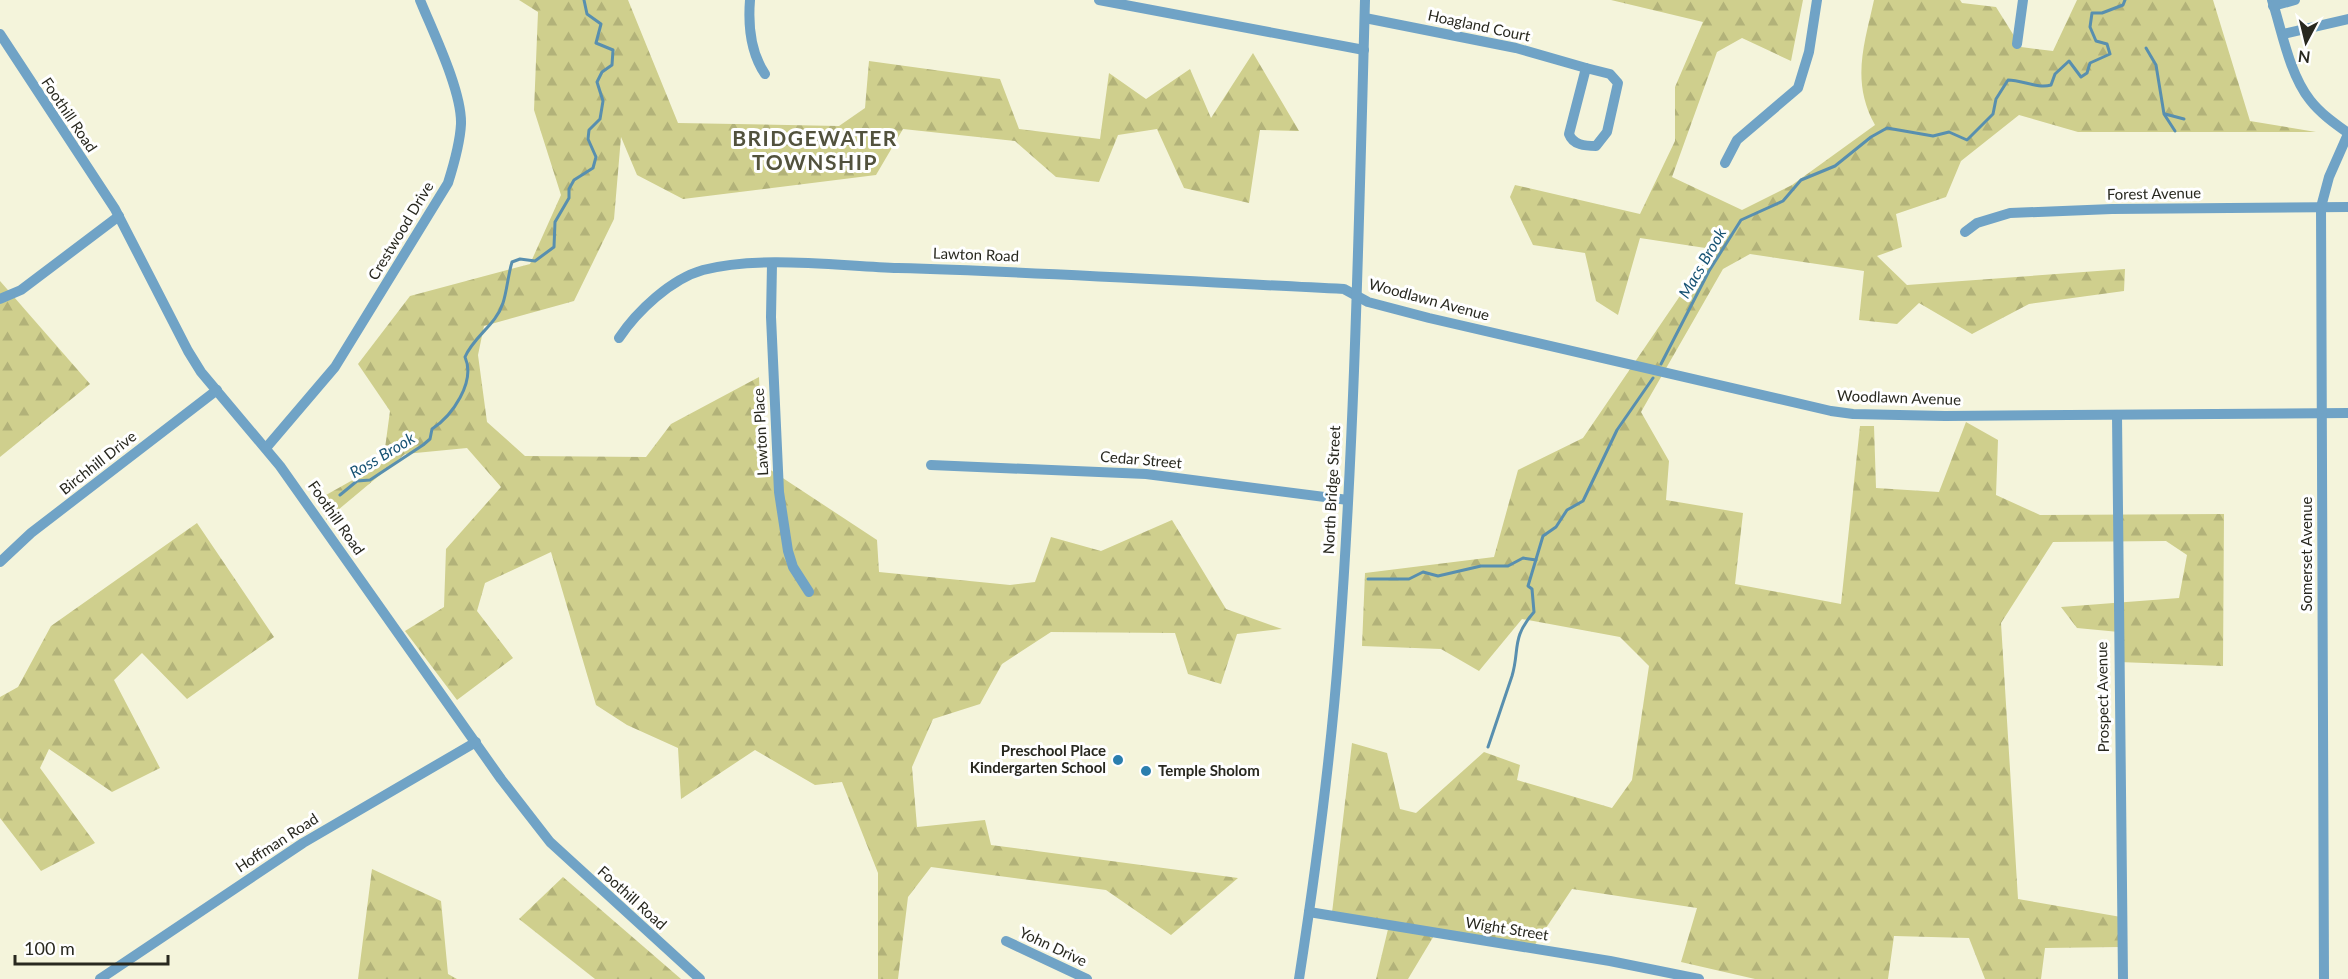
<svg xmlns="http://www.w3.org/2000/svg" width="2348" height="979" font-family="Lato,sans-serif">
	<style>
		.forest { fill: url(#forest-firs) }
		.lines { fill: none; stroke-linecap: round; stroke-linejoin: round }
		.stream { stroke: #588faf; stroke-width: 3 }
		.minor { stroke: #70a3c6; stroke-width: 10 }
		.poi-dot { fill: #2a7eae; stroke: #fff; stroke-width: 2 }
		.labels { text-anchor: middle; stroke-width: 6; stroke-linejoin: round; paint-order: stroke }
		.street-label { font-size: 15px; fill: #28281f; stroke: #fff }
		.poi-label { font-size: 15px; font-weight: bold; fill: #28281f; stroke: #fff; text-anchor: end }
		.water-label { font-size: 16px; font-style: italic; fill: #175374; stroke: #fff }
		.district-label { font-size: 21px; font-weight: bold; letter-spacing: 1.5px; fill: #52523d; stroke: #fff }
	</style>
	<defs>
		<pattern id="forest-firs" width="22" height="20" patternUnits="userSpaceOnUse" patternTransform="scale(1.5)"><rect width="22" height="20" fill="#cfcf8d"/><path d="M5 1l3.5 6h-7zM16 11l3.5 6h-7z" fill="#b2b279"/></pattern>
	</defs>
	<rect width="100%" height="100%" fill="#f4f4db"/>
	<g class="forest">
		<path d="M519,0H628L678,123L839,126L865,108L869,61L1000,79L1019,129L1100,139L1109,73L1146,99L1190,69L1211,118L1253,53L1299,131L1260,130L1249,203L1184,188L1157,129L1118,135L1099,182L1056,177L1015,141L903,129L876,175L683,199L637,175L621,137L614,219L574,301L484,326L478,355L487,422L525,456L646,457L671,424L759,377L763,465L877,540L879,572L1010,585L1035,582L1051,537L1101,551L1172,520L1226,609L1282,629L1237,634L1221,684L1188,674L1175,633L1051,632L1002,664L980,704L933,719L912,767L917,827L985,820L991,845L1238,878L1171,935L1106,890L931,867L908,897L898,979H878V873L842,782L815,785L755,750L681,799L678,748L627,725L596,705L551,552L485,583L477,611L513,658L457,700L405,631L444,607L446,549L501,487L467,448L405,454L326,520V495L383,463L390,411L358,364L410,296L530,264L561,195L534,110L538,12Z"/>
		<path d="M1611,0H1803L1791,61L1742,38L1717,52L1672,177L1742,210L1792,185L1875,125C1851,82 1864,45 1874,0H1960L1962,3L1996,7L2021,47L2053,51L2077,0H2213L2250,121L2316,132H2078L2019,115L1961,161L1946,197L1896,214L1902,247L1877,256L1907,285L2125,269L2124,291L2029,304L1972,334L1919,303L1897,324L1859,320L1864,271L1750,254L1723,269L1641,412L1669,461L1666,500L1743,513L1735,584L1841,604L1860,426H1874L1876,488L1939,492L1966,422L1998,440L1996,495L2040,515L2224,514L2223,666L2119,662V632L2077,628L2061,607L2179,598L2187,555L2166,541L2053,542L2001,623L2018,899L2121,917L2120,947L2045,948L2041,979H1985L1969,938L1894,936L1888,979H1755L1681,962L1697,908L1572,889L1534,946L1438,929L1408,979H1376L1390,921L1332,913L1352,743L1387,753L1400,809L1416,813L1484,752L1520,765L1517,780L1612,808L1632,780L1649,666L1620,637L1522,619L1479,671L1441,649L1362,646L1365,573L1494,557L1518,470L1583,438L1712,249L1640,238L1618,315L1596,301L1585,253L1533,245L1510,197L1515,185L1640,214L1675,141V87L1703,22Z"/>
		<path d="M0,281L90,384L0,457Z"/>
		<path d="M197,523L274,637L187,699L142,653L114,680L160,768L112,792L49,749L40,768L95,843L41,871L0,818V697L18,687L51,626Z"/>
		<path d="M372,869L441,901L448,974L457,979H358Z"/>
		<path d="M563,877L681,979H595L519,919Z"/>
	</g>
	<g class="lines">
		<g class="stream">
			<path d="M2146,48L2156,65L2164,114L2175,131"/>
			<path d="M2165,114L2184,119"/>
			<path d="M1661,364L1709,271L1741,220L1783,201L1801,180L1835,166L1871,137L1887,128L1933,136L1949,132L1967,140L1993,114L1996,99L2008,80C2022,80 2038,89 2051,85L2055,74L2069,61L2081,77L2087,73L2090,63L2110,54L2107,44L2096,41L2090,27L2092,13H2102L2123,5L2125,0"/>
			<path d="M340,495L357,481L370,480L423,445L430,439L432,429C452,416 476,382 465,357C474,336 496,325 503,303C507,291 508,275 512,262L520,259L535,261L554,247L555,222L569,198V189L574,180L593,168L596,157L588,139L589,130L600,119L603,101L597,82L602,72L612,65L613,50L596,43L601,24L587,14L584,0"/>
			<path d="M1368,579H1409L1423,572L1438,576L1481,566H1508L1523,558L1536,560"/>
			<path d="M1488,747C1496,724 1504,700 1512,676C1520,649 1511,638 1534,612L1532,589L1528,586L1543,536L1556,527L1567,510L1583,501L1617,430L1653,378"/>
		</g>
		<g class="minor">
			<path d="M750,0C748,25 751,53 765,74"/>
			<path d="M1099,0L1364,50"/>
			<path d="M2272,0C2282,31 2289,73 2310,100C2320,113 2334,123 2348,133"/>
			<path d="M2273,6L2295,0"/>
			<path d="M1365,18L1516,48L1586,68"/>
			<path d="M0,34L115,209L188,351L201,372L280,466L501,779L550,842L700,979"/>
			<path d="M2283,34L2348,19"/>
			<path d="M2017,44L2023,0"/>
			<path d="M1586,68L1610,74L1618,83L1607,132L1596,146C1585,146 1573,145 1569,134Z"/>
			<path d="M1725,163L1737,140L1798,88L1809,52L1817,0"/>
			<path d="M1965,232L1977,223L2010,213L2112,209L2348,207"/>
			<path d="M772,264L771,317L779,492L788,551L793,567L809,592"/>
			<path d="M0,299L21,290L119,216"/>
			<path d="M619,338C637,311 671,279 703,270C760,255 838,266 898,268C1047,272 1195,282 1344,289L1368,302L1429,318L1831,411L1853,414L1945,416L2348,413"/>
			<path d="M2117,415L2123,979"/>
			<path d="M266,448L335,367L448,183C454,164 460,144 461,124C462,91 433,32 420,0"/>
			<path d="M931,465L1146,474L1348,500"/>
			<path d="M0,562L31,533L217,390"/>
			<path d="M1309,912L1610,961L1699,979"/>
			<path d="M1006,941L1087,979"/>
			<path d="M100,979L303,843L476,742"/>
			<path d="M1299,979C1316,869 1331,757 1339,646C1355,431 1359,215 1365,0"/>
			<path d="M2324,979L2321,207L2329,177L2348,134"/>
		</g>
	</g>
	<g class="poi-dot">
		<circle cx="1118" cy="760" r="6"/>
		<circle cx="1146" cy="771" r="6"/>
	</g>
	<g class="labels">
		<g class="street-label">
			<text transform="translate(1479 26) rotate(12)" y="5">Hoagland Court</text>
			<text transform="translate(69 115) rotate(56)" y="5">Foothill Road</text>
			<text transform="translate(2154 194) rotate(-1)" y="5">Forest Avenue</text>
			<text transform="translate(401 231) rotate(-59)" y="5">Crestwood Drive</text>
			<text transform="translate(976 255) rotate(2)" y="5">Lawton Road</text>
			<text transform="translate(1429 300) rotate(15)" y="5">Woodlawn Avenue</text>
			<text transform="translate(1899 398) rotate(2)" y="5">Woodlawn Avenue</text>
			<text transform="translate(761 432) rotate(-93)" y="5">Lawton Place</text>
			<text transform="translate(1141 460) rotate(5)" y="5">Cedar Street</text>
			<text transform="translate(98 463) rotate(-38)" y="5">Birchhill Drive</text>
			<text transform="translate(1332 490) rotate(-87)" y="5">North Bridge Street</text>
			<text transform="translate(336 518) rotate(55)" y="5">Foothill Road</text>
			<text transform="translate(2307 554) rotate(-90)" y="5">Somerset Avenue</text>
			<text transform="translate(2103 697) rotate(-91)" y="5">Prospect Avenue</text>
			<text transform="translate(277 843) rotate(-33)" y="5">Hoffman Road</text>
			<text transform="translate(632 898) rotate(42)" y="5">Foothill Road</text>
			<text transform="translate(1507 929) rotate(9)" y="5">Wight Street</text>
			<text transform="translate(1053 947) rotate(25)" y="5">Yohn Drive</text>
		</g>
		<g class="poi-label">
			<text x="1106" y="756">Preschool Place<tspan x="1106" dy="17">Kindergarten School</tspan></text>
			<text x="1158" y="776" text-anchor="start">Temple Sholom</text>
		</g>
		<g class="water-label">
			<text transform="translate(1702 263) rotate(-60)" y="6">Macs Brook</text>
			<text transform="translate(382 455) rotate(-31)" y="6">Ross Brook</text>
		</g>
		<g class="district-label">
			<text x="815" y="146">BRIDGEWATER<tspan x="815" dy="24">TOWNSHIP</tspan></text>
		</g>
	</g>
	<g transform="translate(2306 42) rotate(187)" stroke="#ffffff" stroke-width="4.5" paint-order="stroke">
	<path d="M0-4.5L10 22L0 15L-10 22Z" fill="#28281f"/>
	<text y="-9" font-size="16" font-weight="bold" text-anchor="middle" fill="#28281f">N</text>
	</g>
	<path d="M15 955v9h153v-9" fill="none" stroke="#28281f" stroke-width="3"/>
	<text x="24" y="955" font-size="18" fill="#28281f" stroke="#ffffff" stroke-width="4.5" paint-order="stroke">100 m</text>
</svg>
